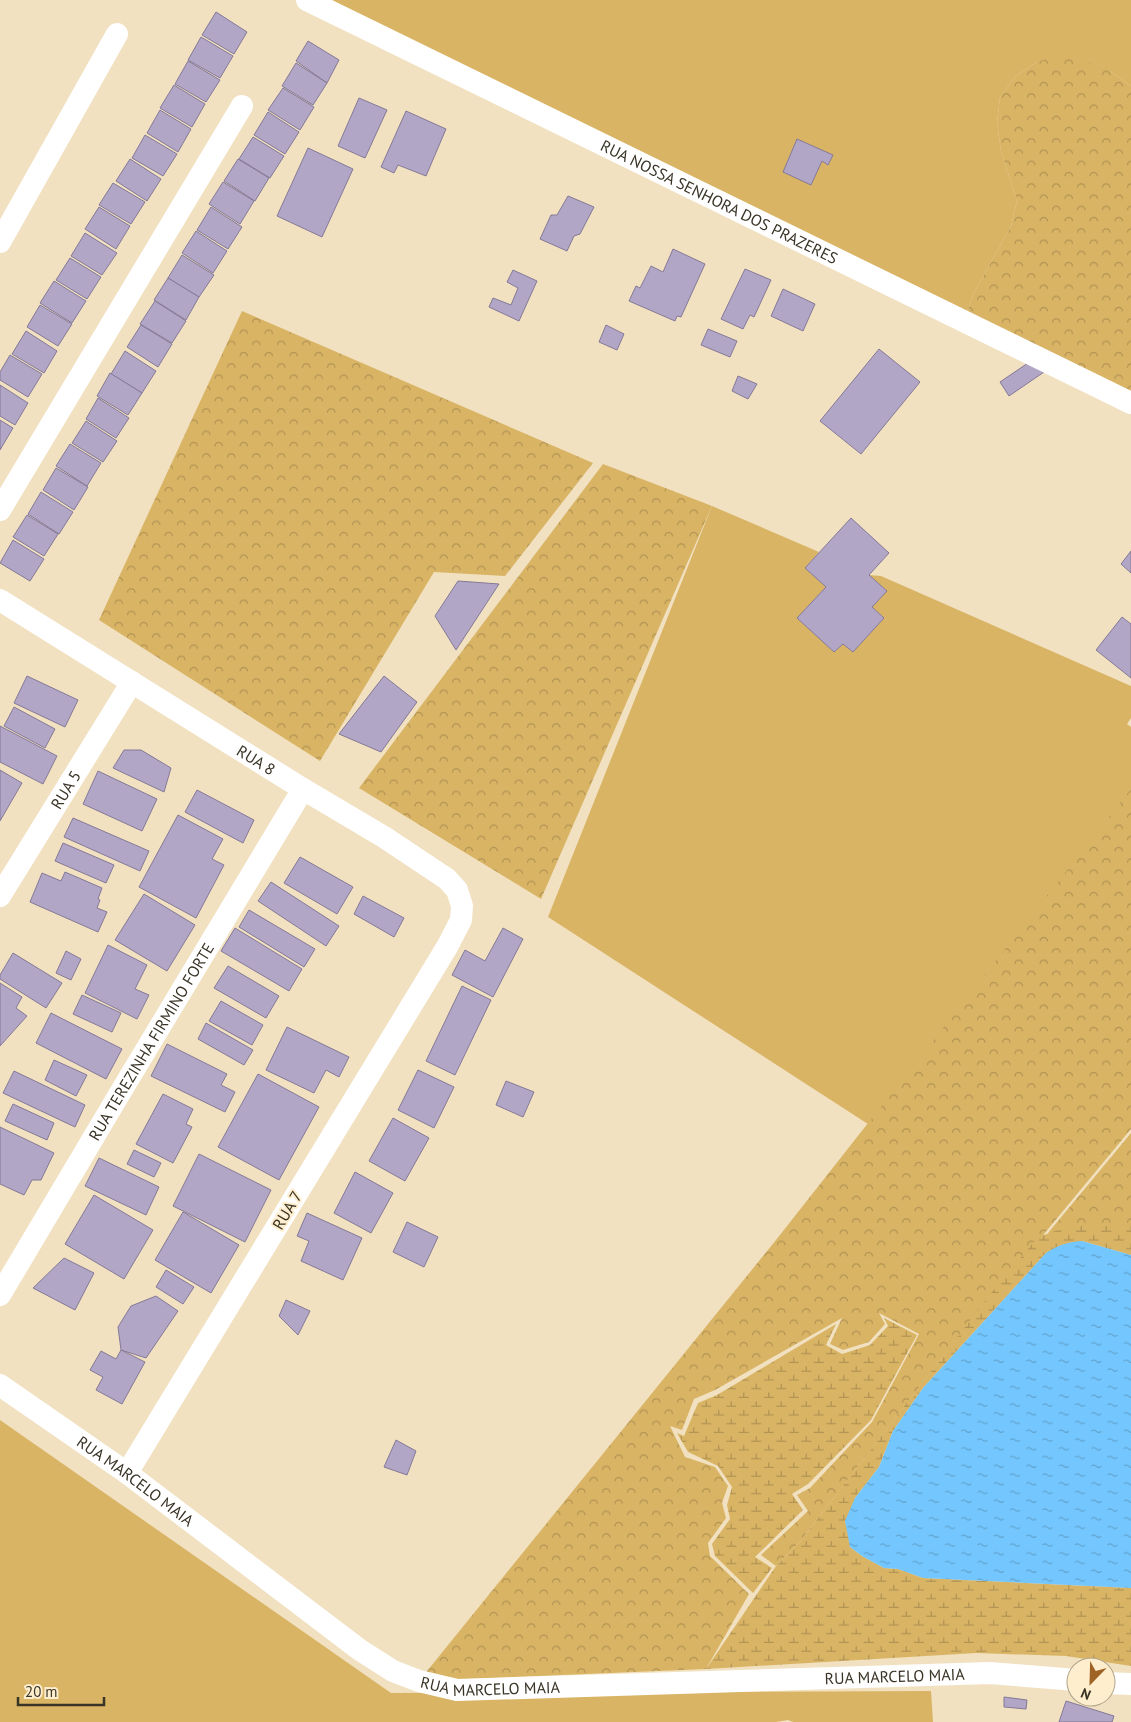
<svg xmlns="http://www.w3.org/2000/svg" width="1131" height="1722" font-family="'PT Sans',sans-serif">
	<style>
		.grass { fill: #d9b465 }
		.forest { fill: url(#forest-crowns) }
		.wetland { fill: url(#wetland-marsh) }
		.water { fill: url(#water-ripples) }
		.building { fill: #b2a6c6; stroke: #847997 }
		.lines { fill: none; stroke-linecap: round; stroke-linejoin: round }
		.minor { stroke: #fff; stroke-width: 22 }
		.labels { text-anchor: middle; stroke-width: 4; stroke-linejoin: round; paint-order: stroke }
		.street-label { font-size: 16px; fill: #3a3427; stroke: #feeecd }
	</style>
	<defs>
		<pattern id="forest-crowns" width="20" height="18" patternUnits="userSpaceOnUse" patternTransform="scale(1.25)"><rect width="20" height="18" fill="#d9b465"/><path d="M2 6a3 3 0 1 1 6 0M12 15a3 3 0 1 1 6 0" fill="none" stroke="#b19353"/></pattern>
		<pattern id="wetland-marsh" width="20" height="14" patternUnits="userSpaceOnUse" patternTransform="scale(1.25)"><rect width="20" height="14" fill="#d9b465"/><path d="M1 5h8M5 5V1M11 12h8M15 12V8" fill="none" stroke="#b19353"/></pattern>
		<pattern id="water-ripples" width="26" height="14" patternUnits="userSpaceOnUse" patternTransform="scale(1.25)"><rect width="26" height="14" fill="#74c7fe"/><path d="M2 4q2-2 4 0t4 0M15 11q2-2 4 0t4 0" fill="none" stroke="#60a2ce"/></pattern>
	</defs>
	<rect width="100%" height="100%" fill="#f1e1c0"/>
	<g class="grass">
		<path d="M313,0H1131V86L1110,71L1037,62L1016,76L1000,97L997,123L1001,151L1017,201L1011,226L974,293L965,317Z"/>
		<path d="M712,506L819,552L805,568L826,587L797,618L834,652L843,644L853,652L884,618L872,607L887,591L869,575L881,576L1131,686V718L1127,724L1131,727V791L871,1126L548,917Z"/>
		<path d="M0,1420L391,1693L931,1691L933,1722H793L788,1720L776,1722H0Z"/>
	</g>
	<g class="forest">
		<path d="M1063,53L1110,71L1131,86V397L965,317L974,293L1011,226L1017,201L1001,151L997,123L1000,97L1016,76L1037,62Z"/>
		<path d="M242,311L593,463L505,576L434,572L320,761L99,620Z"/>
		<path d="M603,464L712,506L541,899L359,788Z"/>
		<path d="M1131,789V1129L947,1351L799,1543L776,1566L761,1555L808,1511L797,1495L810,1488L872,1422L919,1334L879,1313L885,1324L869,1342L843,1350L830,1344L842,1318L715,1390L694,1399L682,1430L670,1426L685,1457L715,1467L728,1486L722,1503L726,1518L708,1543L710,1556L749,1594L706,1669L419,1681L776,1240Z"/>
		<path d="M1131,1133V1235L1048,1233Z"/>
	</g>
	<g class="wetland">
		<path d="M1117,1224L1131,1226V1255L1082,1241L1046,1253L923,1388L893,1431L879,1467L855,1498L850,1547L862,1556L884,1568L898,1569L923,1578L1131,1588V1666L1066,1656L976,1653L706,1669L776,1566L799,1543L992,1292L1038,1237L1070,1226Z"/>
		<path d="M884,1318L917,1335L871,1420L808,1484L792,1494L803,1510L755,1557L772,1568L753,1593L715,1556L712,1544L730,1519L727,1505L732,1487L718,1466L688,1452L677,1433L684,1436L698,1403L717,1395L836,1324L826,1345L842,1354L870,1345L888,1326Z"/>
	</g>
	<path class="water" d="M1082,1241L1131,1255V1588L923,1578L898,1569L884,1568L862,1556L850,1547L845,1521L855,1498L879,1467L893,1431L923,1388L1046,1253C1058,1245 1067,1242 1082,1241Z"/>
	<g class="building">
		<path d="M216,12L247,32L234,54L202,35Z"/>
		<path d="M201,37L233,56L220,78L188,60Z"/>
		<path d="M308,41L339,60L327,83L296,61Z"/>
		<path d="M188,61L220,80L206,102L175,84Z"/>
		<path d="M296,63L327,83L313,105L282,86Z"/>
		<path d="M174,85L205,104L192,127L160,108Z"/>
		<path d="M283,88L314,107L300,130L268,110Z"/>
		<path d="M359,98L387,110L365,158L338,146Z"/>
		<path d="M160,110L191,129L178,152L147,133Z"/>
		<path d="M406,111L446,129L426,176L398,165L394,173L381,167Z"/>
		<path d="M268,112L299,132L285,154L254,135Z"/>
		<path d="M145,135L177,154L163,176L132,158Z"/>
		<path d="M253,137L284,156L270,178L239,159Z"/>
		<path d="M797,139L833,155L828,165L822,161L811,185L783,172Z"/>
		<path d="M308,148L353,169L322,237L277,216Z"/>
		<path d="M130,159L161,179L147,201L116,181Z"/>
		<path d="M238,159L269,178L255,201L224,181Z"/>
		<path d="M223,182L254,201L240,224L209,204Z"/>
		<path d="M113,183L145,202L131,224L99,205Z"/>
		<path d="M568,196L594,207L580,234L574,236L567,251L540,239L551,215H557Z"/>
		<path d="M99,207L130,226L116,249L85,229Z"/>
		<path d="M211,207L242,227L228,249L197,230Z"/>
		<path d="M196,231L227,251L213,273L182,253Z"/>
		<path d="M85,233L117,253L102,275L71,256Z"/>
		<path d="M673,249L705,264L681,317L677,316L675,321L629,301L636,286L640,288L651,266L663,272Z"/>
		<path d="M182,255L214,275L199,297L168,278Z"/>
		<path d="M70,258L101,277L87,299L56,280Z"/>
		<path d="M745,269L771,280L754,317L750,315L743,329L721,319Z"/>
		<path d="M513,270L537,281L519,321L489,307L493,298L511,305L518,288L507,282Z"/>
		<path d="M168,278L199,297L186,320L154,300Z"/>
		<path d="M54,281L86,301L72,323L40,303Z"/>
		<path d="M783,289L815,304L803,331L771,316Z"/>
		<path d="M155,301L186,321L172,343L140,324Z"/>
		<path d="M40,305L72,324L58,346L27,327Z"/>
		<path d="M141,325L172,344L158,367L127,347Z"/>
		<path d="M606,325L624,334L617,350L599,342Z"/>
		<path d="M708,329L737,341L730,357L701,345Z"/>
		<path d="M26,331L57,351L44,373L12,354Z"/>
		<path d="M879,349L920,382L861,454L820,421Z"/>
		<path d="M125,351L156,371L142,393L111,374Z"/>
		<path d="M10,355L42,374L28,397L0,380V372Z"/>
		<path d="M1028,363L1044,372L1009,396L1000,382Z"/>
		<path d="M110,373L142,393L128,415L97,396Z"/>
		<path d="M738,376L757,384L748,399L732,391Z"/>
		<path d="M0,385L28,403L15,425L0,416Z"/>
		<path d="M98,398L129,418L116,438L86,419Z"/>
		<path d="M0,420L13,428L0,450Z"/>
		<path d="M86,421L117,441L103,462L72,443Z"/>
		<path d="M70,444L101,463L87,486L56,466Z"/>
		<path d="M56,468L88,487L74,510L43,490Z"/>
		<path d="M41,492L73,512L59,534L28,514Z"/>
		<path d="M27,515L58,534L44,556L13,537Z"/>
		<path d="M851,518L889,553L869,575L887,591L872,607L884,618L853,652L843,644L834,652L797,618L826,587L805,568Z"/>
		<path d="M13,540L44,559L30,581L0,563Z"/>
		<path d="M1131,551V573L1121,564Z"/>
		<path d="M458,581L499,584L456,650L435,616Z"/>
		<path d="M1122,617L1131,624V678L1096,650Z"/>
		<path d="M27,676L78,700L65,727L14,703Z"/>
		<path d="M384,676L417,702L381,752L339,734Z"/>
		<path d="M14,707L55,729L45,748L4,726Z"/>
		<path d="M0,726L57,756L43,784L0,762Z"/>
		<path d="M124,750H141L171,768L164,792L113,768Z"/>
		<path d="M0,770L22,783L0,821Z"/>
		<path d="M98,771L157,799L142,831L83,804Z"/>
		<path d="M197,790L254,820L243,843L185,812Z"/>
		<path d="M178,815L223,839L212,859L224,865L196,918L139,887Z"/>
		<path d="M73,818L149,851L140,871L64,837Z"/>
		<path d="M63,843L114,865L106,883L55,861Z"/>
		<path d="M300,857L353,887L337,914L284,883Z"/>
		<path d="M65,872L102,888L98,899L100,900L97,908L107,912L98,932L30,902L42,873L61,881Z"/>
		<path d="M271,882L339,926L326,946L258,901Z"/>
		<path d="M144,894L195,925L167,971L115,940Z"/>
		<path d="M363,896L404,918L394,937L354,914Z"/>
		<path d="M249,910L315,949L304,967L239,927Z"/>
		<path d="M235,928L302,969L289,991L221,951Z"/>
		<path d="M503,928L523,939L493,997L452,975L465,950L485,961Z"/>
		<path d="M108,945L147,965L135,989L149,995L137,1019L85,993Z"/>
		<path d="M66,951L81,959L71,980L56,973Z"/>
		<path d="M13,953L62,983L46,1008L0,979V975Z"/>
		<path d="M228,966L279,996L266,1018L214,988Z"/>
		<path d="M0,983L22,997L16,1008L27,1016L0,1046Z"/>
		<path d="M462,986L491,1000L455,1075L426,1061Z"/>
		<path d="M82,995L121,1013L112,1032L73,1014Z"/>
		<path d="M221,1001L263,1025L252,1045L209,1021Z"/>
		<path d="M51,1013L122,1049L106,1079L36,1043Z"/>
		<path d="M206,1023L253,1050L244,1065L198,1039Z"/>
		<path d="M287,1027L349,1057L339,1077L326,1070L314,1093L266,1070Z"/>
		<path d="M167,1044L227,1074L221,1085L235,1092L225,1112L151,1076Z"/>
		<path d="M54,1060L87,1075L76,1096L45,1080Z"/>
		<path d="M418,1070L454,1087L434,1128L398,1110Z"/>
		<path d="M14,1071L85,1105L75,1127L3,1093Z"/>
		<path d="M258,1074L319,1107L279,1180L218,1147Z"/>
		<path d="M506,1081L534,1092L523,1117L496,1105Z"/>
		<path d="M163,1094L193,1109L186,1124L192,1127L173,1163L136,1144Z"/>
		<path d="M13,1104L54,1123L47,1140L5,1121Z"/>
		<path d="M393,1118L429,1138L405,1181L369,1161Z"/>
		<path d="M0,1127L54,1153L41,1180H32L24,1195L0,1184Z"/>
		<path d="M134,1150L161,1163L154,1177L127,1164Z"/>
		<path d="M199,1154L271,1190L245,1242L173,1206Z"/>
		<path d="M99,1158L159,1187L146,1215L85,1186Z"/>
		<path d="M355,1172L393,1193L371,1233L334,1213Z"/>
		<path d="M94,1195L153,1230L124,1279L65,1244Z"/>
		<path d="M183,1212L239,1245L211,1293L155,1260Z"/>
		<path d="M307,1213L362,1238L343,1280L301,1261L309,1241L297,1236Z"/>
		<path d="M407,1222L438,1237L424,1267L393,1252Z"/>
		<path d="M64,1258L94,1273L75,1310L33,1288Z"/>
		<path d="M166,1270L194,1287L183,1304L156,1287Z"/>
		<path d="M156,1296L178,1311L146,1358L121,1350L118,1327L131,1306Z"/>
		<path d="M286,1300L310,1311L298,1335L279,1316Z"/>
		<path d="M121,1350L145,1362L122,1404L96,1390L103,1377L90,1370L101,1351L116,1359Z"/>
		<path d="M396,1440L416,1451L407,1475L384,1467Z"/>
		<path d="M1004,1697L1027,1700L1026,1709L1004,1707Z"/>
		<path d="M1066,1701L1114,1716L1112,1722H1059Z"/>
	</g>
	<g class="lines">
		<g class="minor">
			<path id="s1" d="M307,0L1131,403"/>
			<path d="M0,242L117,34"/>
			<path d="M0,510L242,106"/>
			<path id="s2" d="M0,600L303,789L384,837L447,879L457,890L462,906L461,920L447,947L127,1473"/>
			<path id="s3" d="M0,896L132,682"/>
			<path id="s4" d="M0,1295L117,1098L303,789"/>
			<path id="s5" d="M0,1385L127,1473L360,1650L393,1671L419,1681L457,1690L990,1673L1076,1680"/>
			<path d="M1106,1683L1131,1684"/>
		</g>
	</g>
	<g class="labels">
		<g class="street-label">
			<text dy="6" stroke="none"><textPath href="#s1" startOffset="459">RUA NOSSA SENHORA DOS PRAZERES</textPath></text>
			<text dy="6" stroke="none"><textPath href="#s2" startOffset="302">RUA 8</textPath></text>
			<text dy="6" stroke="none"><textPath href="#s3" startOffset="125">RUA 5</textPath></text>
			<text dy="6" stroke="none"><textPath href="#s4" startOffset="295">RUA TEREZINHA FIRMINO FORTE</textPath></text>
			<text transform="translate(287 1210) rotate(-59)" y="6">RUA 7</text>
			<text dy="6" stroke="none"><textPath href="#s5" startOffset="166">RUA MARCELO MAIA</textPath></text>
			<text dy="6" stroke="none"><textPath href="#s5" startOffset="991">RUA MARCELO MAIA</textPath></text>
			<text dy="6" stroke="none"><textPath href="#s5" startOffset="586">RUA MARCELO MAIA</textPath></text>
		</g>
	</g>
	<g transform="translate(1091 1682) rotate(203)"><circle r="24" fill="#feeecd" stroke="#b0a48b"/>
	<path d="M0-4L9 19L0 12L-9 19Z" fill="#a06326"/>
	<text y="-8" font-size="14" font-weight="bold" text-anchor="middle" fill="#3a3427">N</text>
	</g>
	<path d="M18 1697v8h86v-8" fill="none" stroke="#3a3427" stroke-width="2.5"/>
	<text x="25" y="1697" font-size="15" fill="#3a3427" stroke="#feeecd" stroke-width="4" paint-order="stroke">20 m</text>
</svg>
